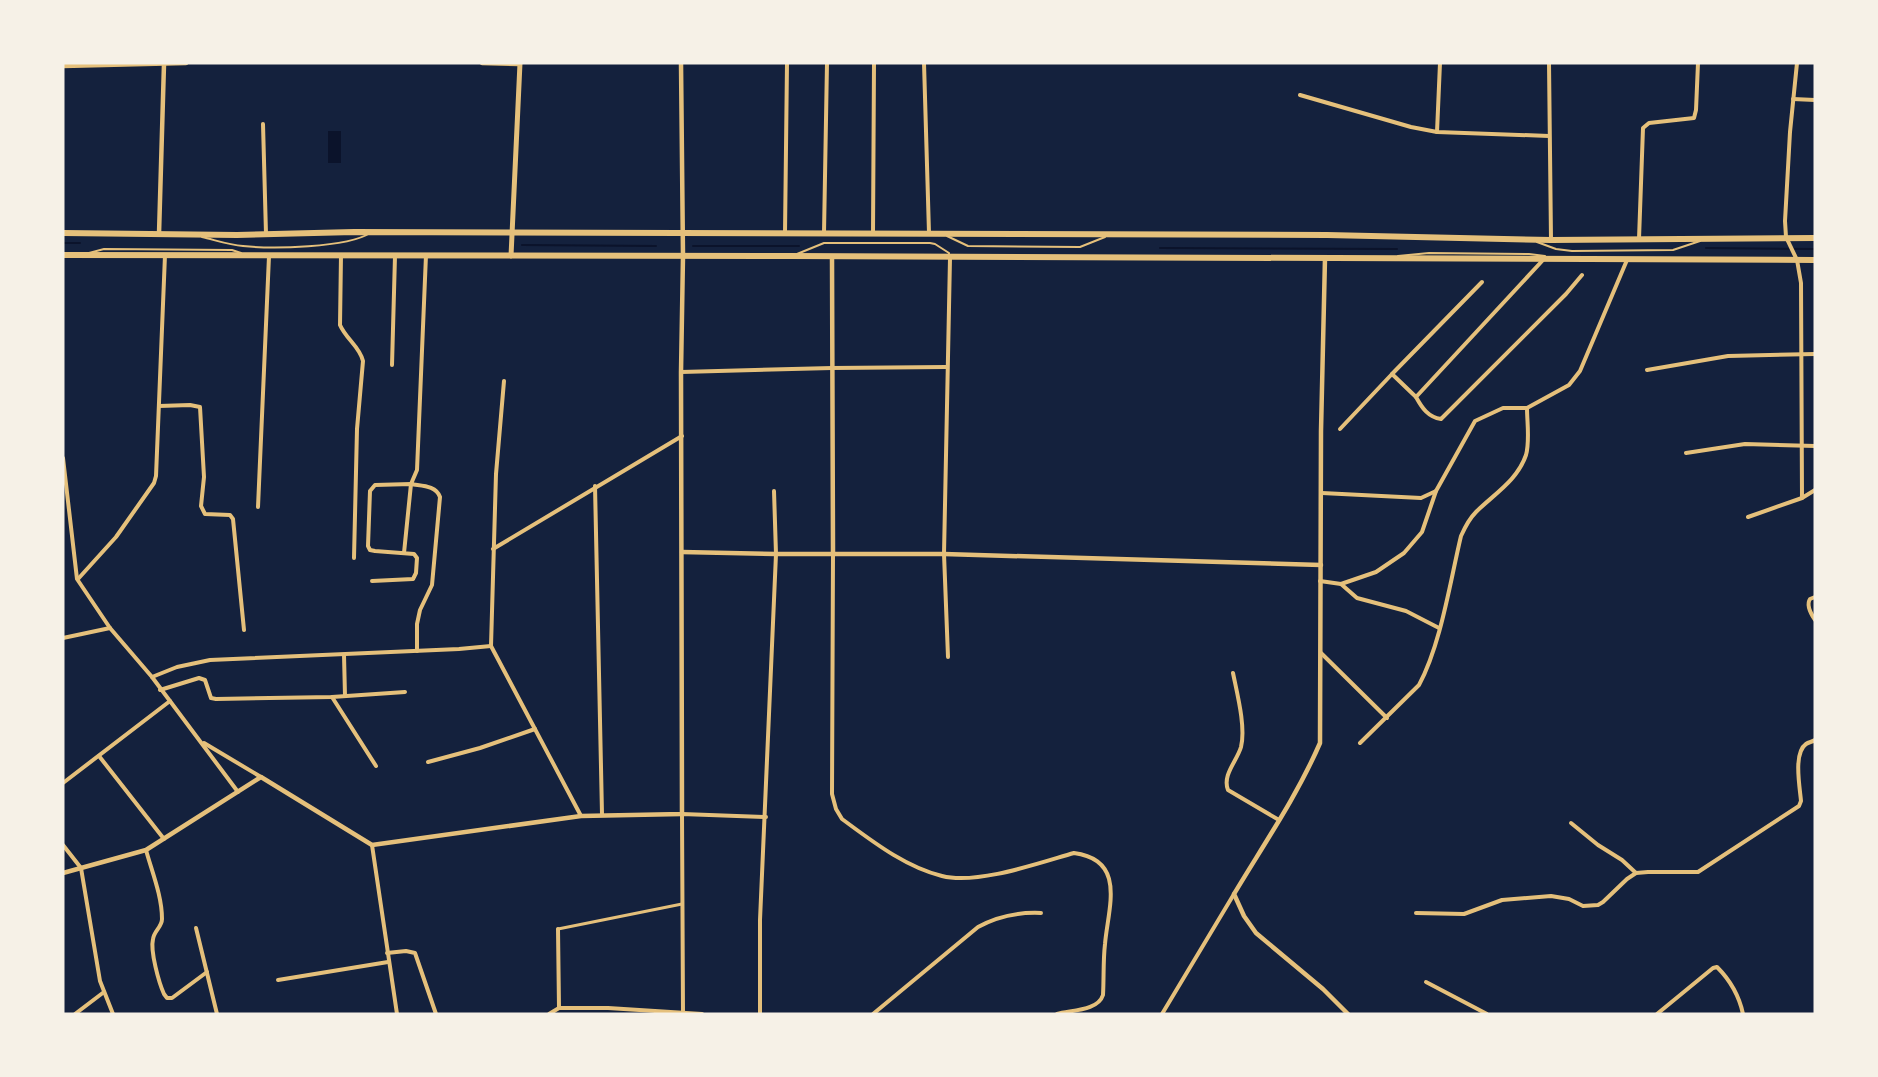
<svg xmlns="http://www.w3.org/2000/svg" width="1878" height="1077" font-family="Manrope,sans-serif">
	<style>
		.water { fill: #0b132b }
		.lines { fill: none; stroke-linecap: round; stroke-linejoin: round }
		.stream { stroke: #0b132b; stroke-width: 2 }
		.service { stroke: #e5c07b; stroke-width: 2 }
		.pedestrian { stroke: #e5c07b; stroke-width: 3 }
		.minor { stroke: #e5c07b; stroke-width: 4 }
		.tertiary { stroke: #e5c07b; stroke-width: 4.5 }
		.secondary { stroke: #e5c07b; stroke-width: 5 }
		.trunk { stroke: #e5c07b; stroke-width: 6 }
	</style>
	<rect width="100%" height="100%" fill="#14213d"/>
	<rect class="water" x="328" y="131" width="13" height="32"/>
	<g class="lines">
		<g class="stream">
			<path d="M63,243H80"/>
			<path d="M522,245L656,246"/>
			<path d="M693,246H799"/>
			<path d="M1160,248L1397,249"/>
			<path d="M1706,248L1815,249"/>
		</g>
		<g class="service">
			<path d="M947,236L968,246L1080,247L1105,237"/>
			<path d="M202,237C215,240 229,245 243,246C271,249 347,248 370,233"/>
			<path d="M1537,242L1556,249L1572,251L1673,250L1700,241"/>
			<path d="M89,253L104,249L232,250L241,253"/>
			<path d="M797,254L824,243H930L935,244L949,253V255"/>
			<path d="M1398,256L1429,253L1529,254L1545,256"/>
		</g>
		<path class="pedestrian" d="M558,929L682,904"/>
		<g class="minor">
			<path d="M924,63L929,233"/>
			<path d="M1549,63L1551,240"/>
			<path d="M1797,63L1790,132L1785,221L1786,237L1797,260L1801,283L1802,498"/>
			<path d="M1300,95L1411,127L1437,132L1549,136"/>
			<path d="M1793,99L1815,100"/>
			<path d="M263,124L266,234"/>
			<path d="M1437,132L1440,63"/>
			<path d="M785,233L787,63"/>
			<path d="M824,233L827,63"/>
			<path d="M873,233L874,63"/>
			<path d="M1639,239L1643,128L1649,123L1694,118L1696,110L1698,63"/>
			<path d="M341,255L340,325C346,339 360,347 363,361L357,429L354,558"/>
			<path d="M1543,260L1416,397C1422,408 1428,417 1441,419L1566,294L1582,275"/>
			<path d="M392,365L395,256"/>
			<path d="M1647,370L1728,356L1815,354"/>
			<path d="M681,372L832,368L946,367"/>
			<path d="M504,381L496,474L491,646L581,816"/>
			<path d="M1416,397L1392,374L1482,282"/>
			<path d="M159,406L190,405L200,407L204,477L201,506L205,514L230,515L233,519L244,630"/>
			<path d="M1340,429L1392,374"/>
			<path d="M1686,453L1745,444L1815,446"/>
			<path d="M63,458L77,579L110,628L152,677L238,792"/>
			<path d="M595,486L602,814"/>
			<path d="M1322,493L1421,498L1436,491L1475,421L1503,408H1527"/>
			<path d="M258,507L269,256"/>
			<path d="M1748,517L1802,498L1815,490"/>
			<path d="M493,549L682,436"/>
			<path d="M833,554L832,794L836,809L842,819C872,841 905,867 942,876C977,885 1039,863 1074,853C1127,860 1108,908 1105,944C1103,961 1104,978 1103,995C1098,1011 1071,1010 1057,1014"/>
			<path d="M78,579L116,537L154,483L156,476L165,255"/>
			<path d="M372,581L413,579L416,573L417,558L414,554L375,551L370,550L368,546L370,491L375,485L411,484L404,553"/>
			<path d="M1320,581L1341,584L1376,572L1404,553L1422,532L1436,491"/>
			<path d="M1341,584L1357,598L1406,611L1439,628"/>
			<path d="M1815,597L1810,599C1806,605 1811,614 1815,620"/>
			<path d="M63,638L110,628"/>
			<path d="M417,651V624L420,610L432,585L440,497C436,485 421,486 411,484L417,470L426,255"/>
			<path d="M1321,653L1387,718"/>
			<path d="M344,655L345,696"/>
			<path d="M948,657L944,554L950,258"/>
			<path d="M1233,673C1237,693 1246,727 1241,747C1237,761 1222,775 1228,790L1279,820"/>
			<path d="M152,677L177,667L210,660L459,649L491,646"/>
			<path d="M160,690L199,678L205,680L211,698L216,699L332,697L405,692"/>
			<path d="M332,697L376,766"/>
			<path d="M204,743L261,777"/>
			<path d="M1360,743L1419,685C1441,644 1450,582 1461,536C1465,527 1469,519 1476,512C1494,494 1517,481 1526,455C1530,441 1527,422 1527,408L1569,385L1580,371L1627,260"/>
			<path d="M99,756L164,839"/>
			<path d="M428,762L480,748L535,729"/>
			<path d="M63,783L170,701"/>
			<path d="M1571,823L1598,845L1622,860L1636,873"/>
			<path d="M63,845L81,868L100,981L113,1014"/>
			<path d="M372,845L397,1014"/>
			<path d="M146,850C152,872 162,896 162,919C162,927 154,931 153,939C150,951 159,983 164,994L167,998H172L207,972"/>
			<path d="M1416,913L1464,914L1502,900L1551,896L1569,899L1583,906L1598,905L1603,902L1627,879L1636,873L1648,872H1698L1799,806L1801,801C1800,788 1793,753 1806,744C1809,742 1812,742 1815,740"/>
			<path d="M196,928L217,1014"/>
			<path d="M558,929L559,1008"/>
			<path d="M387,953L406,951L415,953L436,1014"/>
			<path d="M278,980L388,962"/>
			<path d="M1426,982L1487,1014"/>
			<path d="M75,1014L104,992"/>
			<path d="M549,1014L559,1008H608L702,1014"/>
			<path d="M683,1014L682,814L766,817"/>
			<path d="M760,1014V920L776,554L774,491"/>
			<path d="M873,1014L978,927C998,916 1018,912 1041,913"/>
			<path d="M1162,1014L1234,894"/>
			<path d="M1657,1014L1713,968L1717,967C1731,981 1739,995 1743,1014"/>
		</g>
		<g class="tertiary">
			<path d="M482,63L520,64"/>
			<path d="M63,66L186,63"/>
			<path d="M159,234L164,64"/>
			<path d="M832,257L833,554"/>
			<path d="M1325,258L1321,431L1320,743C1297,796 1264,844 1234,894L1244,916L1256,933L1323,989L1348,1014"/>
			<path d="M682,552L776,554H944L1321,565"/>
			<path d="M63,873L146,850L261,777L372,845L581,816L682,814L681,372L683,256L681,63"/>
		</g>
		<path class="secondary" d="M511,256L520,63"/>
		<g class="trunk">
			<path d="M63,233L237,235L354,232L1327,235L1551,240L1815,238"/>
			<path d="M63,255L792,256L1815,260"/>
		</g>
	</g>
	<rect width="1878" height="1077" fill="none" stroke="#f6f1e7" stroke-width="129"/>
</svg>
